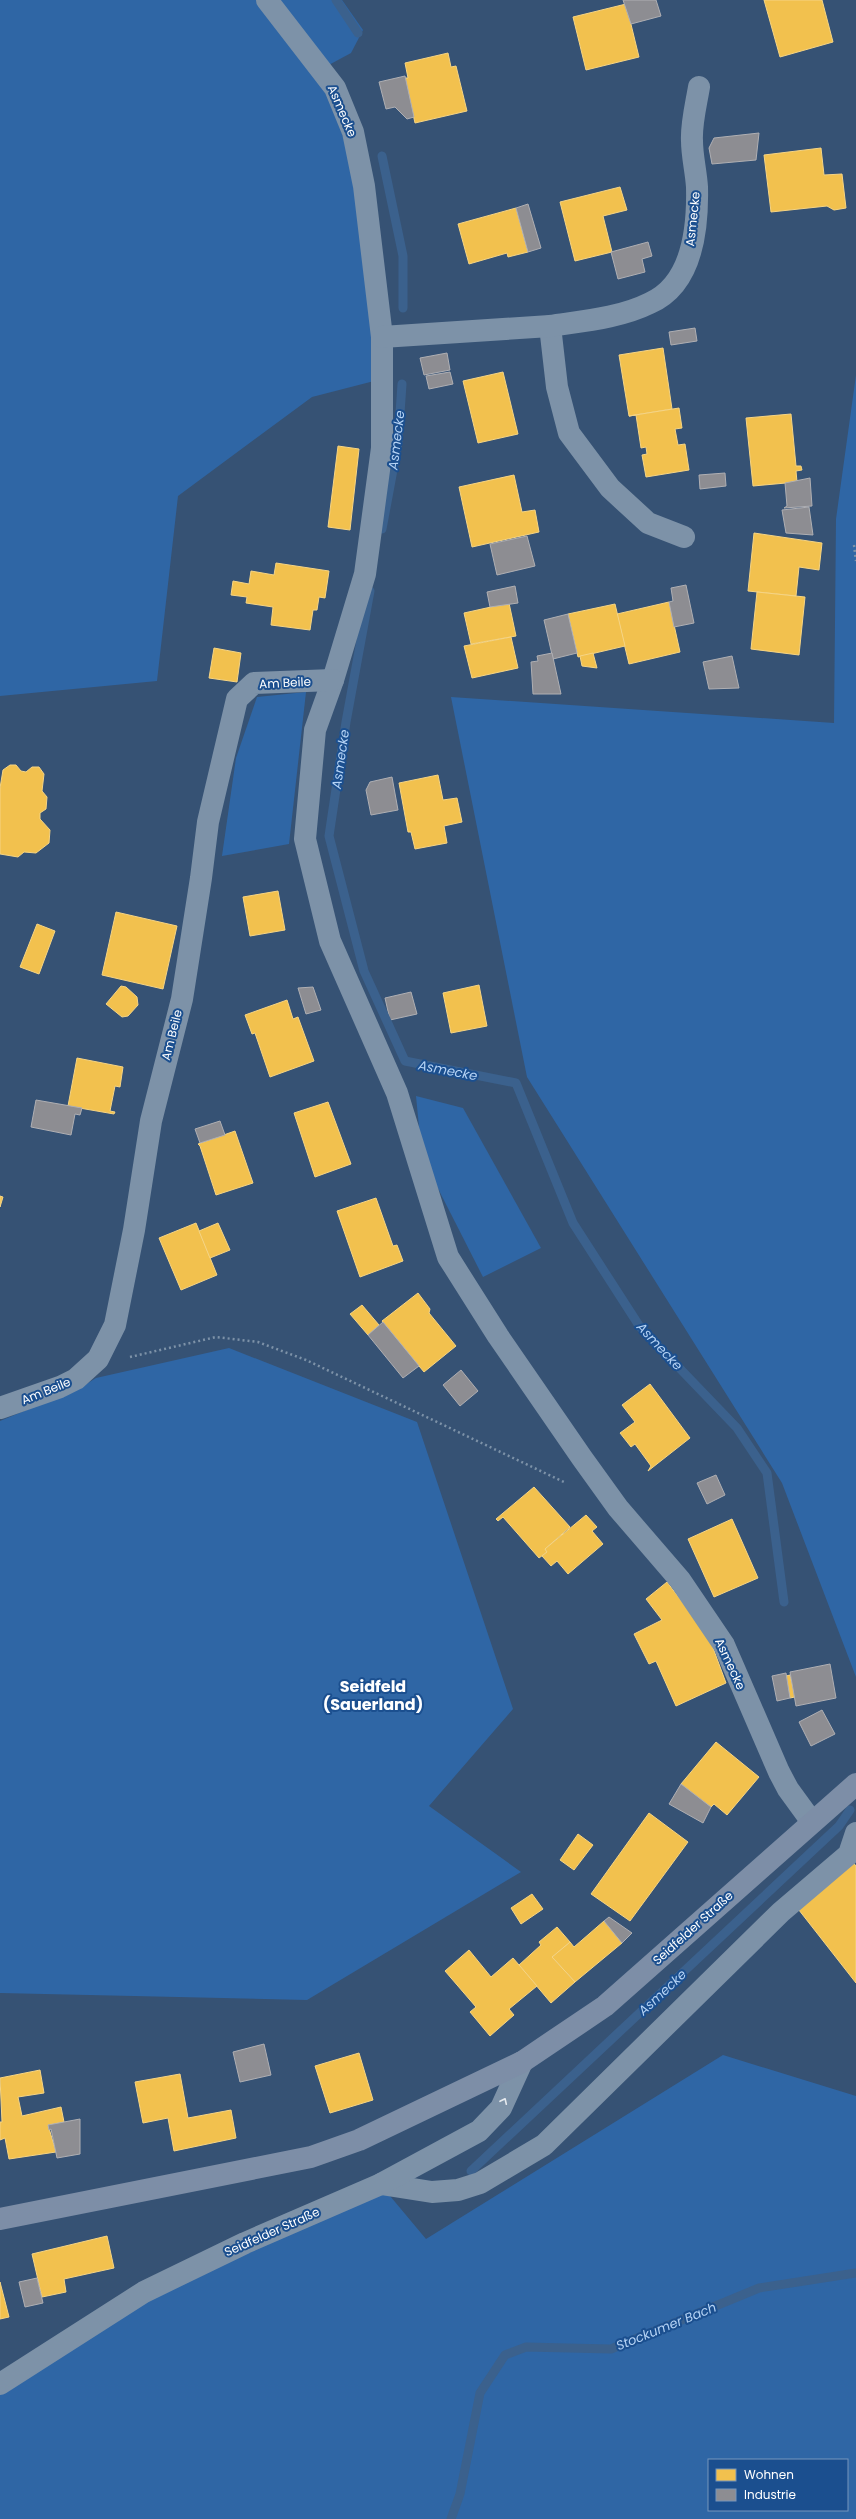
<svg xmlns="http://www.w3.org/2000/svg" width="856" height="2519" font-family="Poppins,sans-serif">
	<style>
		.green { fill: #2f66a5; fill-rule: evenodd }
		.homes { fill: #f2c14e; stroke: #f6d483 }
		.industry { fill: #8d8d92; stroke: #afafb3 }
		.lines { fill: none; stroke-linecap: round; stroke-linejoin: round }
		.stream { stroke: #3b618d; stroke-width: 9 }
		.path { stroke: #7d92a8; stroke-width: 2.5; stroke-dasharray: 2 3; stroke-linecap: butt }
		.minor { stroke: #7d92a8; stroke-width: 22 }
		.major { stroke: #7d8ea7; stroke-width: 22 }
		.oneway { stroke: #e5e9ee }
		.labels { text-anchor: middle; stroke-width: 4; stroke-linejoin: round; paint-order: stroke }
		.street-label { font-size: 12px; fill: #fff; stroke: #1b4f8f }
		.water-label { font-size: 13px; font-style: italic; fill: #b5d3f5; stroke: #1b4f8f }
		.district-label { font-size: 16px; font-weight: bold; fill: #fff; stroke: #1b4f8f }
	</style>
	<rect width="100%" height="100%" fill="#365274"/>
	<g class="green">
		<path d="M0,0H263L329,94L360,189L378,380L312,397L178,496L157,681L0,696Z"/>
		<path d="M278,0H342L363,30L351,53L325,67Z"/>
		<path d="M856,375V1677L782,1483L527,1077L451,697L834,723L836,519Z"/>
		<path d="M306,692L289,844L222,856L236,758L257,697Z"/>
		<path d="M416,1096L463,1108L541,1248L483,1277L422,1157Z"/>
		<path d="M229,1348L417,1422L513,1709L429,1806L521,1872L307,2000L0,1993V1421L80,1388L96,1378Z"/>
		<path d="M723,2055L856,2096V2519H0V2394L122,2314L215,2266L385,2190L426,2239ZM709,2460H847V2510H709Z"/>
	</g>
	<g class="homes">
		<path d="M764,0H822L833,42L780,57Z"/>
		<path d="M626,4L639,57L586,70L573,17Z"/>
		<path d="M448,53L451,67L456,66L467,111L415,123L405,78H408L405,63Z"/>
		<path d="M821,148L824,175L842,174L846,208L834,210L827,206L771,212L764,155Z"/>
		<path d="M620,187L627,210L603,216L612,252L575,261L560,202Z"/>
		<path d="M516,208L528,252L508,257L507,253L469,264L458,224Z"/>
		<path d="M663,348L672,409L629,416L619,355Z"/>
		<path d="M503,372L518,434L478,443L463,381Z"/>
		<path d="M679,408L682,428L675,429L678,445L685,444L689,470L646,477L642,455L647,454L646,447L641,448L636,415L629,416Z"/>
		<path d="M791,414L796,466H801L802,470L796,471L797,482L753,486L746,418Z"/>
		<path d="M338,446L359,449L350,530L328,527Z"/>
		<path d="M514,475L522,512L535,510L539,532L472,547L459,487Z"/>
		<path d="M754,533L822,543L819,570L799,567L796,596L748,591Z"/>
		<path d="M276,563L329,571L325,598L319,597L317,610H313L310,630L271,625L273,607L246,603L247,597L231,595L233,581L249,584L251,571L274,575Z"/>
		<path d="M757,592L805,597L799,655L751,649Z"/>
		<path d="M669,602L680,652L629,664L617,614Z"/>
		<path d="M509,603L516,636L471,644L464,613Z"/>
		<path d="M615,604L625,646L578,657L568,614Z"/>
		<path d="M511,637L518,668L472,678L464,646Z"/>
		<path d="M214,648L241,653L237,682L209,678Z"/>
		<path d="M593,653L597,668L582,666L580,656Z"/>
		<path d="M10,765H16L21,771L26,772L32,767H39L44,774L42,791L47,797L46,809L40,813V819L50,830L49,843L36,853L24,852L18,857L0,854V788L3,770Z"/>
		<path d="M438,775L443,800L457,798L462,822L444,826L447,843L415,849L411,832H408L399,783Z"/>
		<path d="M278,891L285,930L250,936L243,897Z"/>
		<path d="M116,912L177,926L163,989L102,975Z"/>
		<path d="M37,924L55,931L39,974L20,967Z"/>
		<path d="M479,985L487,1026L451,1033L443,993Z"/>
		<path d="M121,986L126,987L137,997L138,1005L128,1016L122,1017L106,1004Z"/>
		<path d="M287,1000L293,1019L298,1017L314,1061L270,1077L255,1033L252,1034L245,1015Z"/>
		<path d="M77,1058L123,1067L120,1087L115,1086L110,1111L115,1112L114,1114L68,1106Z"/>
		<path d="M328,1102L351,1164L315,1177L294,1113Z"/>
		<path d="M235,1131L253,1183L216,1195L200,1146L198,1144Z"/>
		<path d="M0,1196L3,1197L0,1207Z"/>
		<path d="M376,1198L393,1246L397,1245L403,1261L360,1277L337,1211Z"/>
		<path d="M196,1223L217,1275L181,1290L159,1238Z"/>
		<path d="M218,1223L230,1250L210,1258L199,1231Z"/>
		<path d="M418,1293L430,1309L429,1313L456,1346L424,1372L382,1321Z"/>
		<path d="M362,1305L379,1325L368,1335L350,1314Z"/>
		<path d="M650,1384L690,1438L648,1471L651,1466L635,1444L631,1447L620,1433L635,1422L622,1405Z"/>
		<path d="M534,1487L570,1527L545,1549L547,1552L539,1558L503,1517L498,1521L496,1519Z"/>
		<path d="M586,1515L597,1527L592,1531L603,1544L568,1574L557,1561L551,1566L542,1556L547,1552L545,1549Z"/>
		<path d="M732,1519L758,1578L714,1597L688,1539Z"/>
		<path d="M667,1582L709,1637L726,1683L676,1706L656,1661L649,1664L634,1634L662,1620L646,1599Z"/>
		<path d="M790,1675L795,1697L790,1698L786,1676Z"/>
		<path d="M716,1742L759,1777L727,1815L714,1804L711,1807L700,1800L681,1784Z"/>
		<path d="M649,1813L688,1842L630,1921L591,1894Z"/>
		<path d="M578,1834L593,1845L574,1870L560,1860Z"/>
		<path d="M851,1860L856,1866V1983L795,1905Z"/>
		<path d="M532,1894L543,1909L521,1924L511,1908Z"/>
		<path d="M604,1921L622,1943L575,1982L552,1957L570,1942L574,1947Z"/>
		<path d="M557,1927L570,1942L552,1957L575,1982L551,2003L519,1965L541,1945L539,1942Z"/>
		<path d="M469,1950L491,1977L513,1958L537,1986L509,2009L514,2015L490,2036L470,2012L476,2007L445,1971Z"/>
		<path d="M359,2053L373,2100L330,2113L315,2066Z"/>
		<path d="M40,2070L44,2093L18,2097L22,2116L61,2107L64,2122L48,2125L56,2152L9,2159L5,2138L0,2140V2122H2L0,2078Z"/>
		<path d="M180,2074L188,2118L231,2110L236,2138L174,2151L168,2118L143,2123L135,2082Z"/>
		<path d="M107,2236L114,2268L64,2279L66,2292L42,2297L32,2254Z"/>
		<path d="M0,2282L9,2317L0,2319Z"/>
	</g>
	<g class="industry">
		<path d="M623,0H656L661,16L631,24Z"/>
		<path d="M405,76L414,117L407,119L395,107L386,109L379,82Z"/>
		<path d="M759,133L756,160L712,164L709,148L714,138Z"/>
		<path d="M528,204L541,248L528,252L516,208Z"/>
		<path d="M648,242L652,256L642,259L645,272L618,279L611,252Z"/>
		<path d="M695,328L697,341L671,345L669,332Z"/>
		<path d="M447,353L450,370L424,375L420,358Z"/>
		<path d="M450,372L453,384L429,389L426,376Z"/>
		<path d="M725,473L726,486L700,489L699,475Z"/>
		<path d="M810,478L812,506L784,508L787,506L785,483Z"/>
		<path d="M809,507L813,535L786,533L782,510Z"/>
		<path d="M527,536L535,566L497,575L490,544Z"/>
		<path d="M686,585L694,623L674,627L669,602L673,601L671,588Z"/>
		<path d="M515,586L518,603L490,607L487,592Z"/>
		<path d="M568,614L577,653L553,659L544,620Z"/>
		<path d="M552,653L561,694H533L531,662L538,661L537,656Z"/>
		<path d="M732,656L739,688L709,689L703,662Z"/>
		<path d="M392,777L398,810L371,815L366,790L370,782Z"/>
		<path d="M313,987L321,1010L306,1014L298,988Z"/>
		<path d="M411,992L417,1014L390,1020L385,998Z"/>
		<path d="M36,1100L82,1108L80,1115L75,1114L71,1135L31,1127Z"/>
		<path d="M220,1121L225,1135L200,1143L195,1129Z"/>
		<path d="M383,1322L419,1366L403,1378L368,1335Z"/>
		<path d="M461,1370L478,1391L460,1406L443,1385Z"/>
		<path d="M716,1475L725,1495L707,1504L697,1483Z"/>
		<path d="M830,1664L836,1698L796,1706L790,1672Z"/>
		<path d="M786,1673L790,1698L777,1701L772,1676Z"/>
		<path d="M822,1710L835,1734L811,1746L799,1722Z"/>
		<path d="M681,1784L711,1807L703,1823L669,1804Z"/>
		<path d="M609,1917L632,1933L622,1943L604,1921Z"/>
		<path d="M264,2044L271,2075L240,2082L233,2052Z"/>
		<path d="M80,2119V2154L57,2158L51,2129L49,2130L48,2125Z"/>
		<path d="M37,2278L43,2303L25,2307L19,2282Z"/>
	</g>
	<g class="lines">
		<g class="stream">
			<path d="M336,0L358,33"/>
			<path d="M382,156L403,256V308"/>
			<path d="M382,529L398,443L402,384"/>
			<path d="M370,591L346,722L329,836L364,971L405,1061L516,1083L573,1223L640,1327L737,1428L767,1473L784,1602"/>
			<path d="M471,2171L839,1826L850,1810"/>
			<path d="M451,2519L460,2494L480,2393L505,2355L526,2347L611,2349L759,2288L856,2273"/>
		</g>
		<g class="path">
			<path d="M854,545L856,561"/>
			<path d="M130,1357L216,1337L258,1342L306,1360L566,1483"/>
		</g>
		<g class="minor">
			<path d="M267,0L335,88L353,132L364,186L382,337V448L365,574L333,680L315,730L305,839L330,941L397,1093L448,1257L498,1336L582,1458L618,1508L680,1580L724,1645L779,1772L788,1789L812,1822"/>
			<path d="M550,326L557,387L569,433L610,488L648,523L684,537"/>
			<path d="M382,337L550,326C583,321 620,318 650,303C693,284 698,228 697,187C696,171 692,156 692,141C691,124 696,105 699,87"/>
			<path d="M0,1408L60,1387L76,1379L98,1359L115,1325L134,1230L151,1121L182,999L201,878L208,822L237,699L254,683L333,680"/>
			<path d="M381,2184L432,2192L458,2190L480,2183L544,2145L781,1912L849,1854L856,1833"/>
			<path d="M0,2384L144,2292L245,2243L381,2184L479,2131L501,2108L522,2062"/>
		</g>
		<path class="major" d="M0,2219L311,2157L359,2140L522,2062L605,2006L856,1784"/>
	</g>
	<defs><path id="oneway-chevron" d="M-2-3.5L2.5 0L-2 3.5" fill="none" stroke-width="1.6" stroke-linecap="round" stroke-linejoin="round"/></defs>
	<use class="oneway" href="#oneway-chevron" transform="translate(504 2101) rotate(-65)"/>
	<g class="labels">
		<g class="street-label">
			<text transform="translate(342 111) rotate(67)" y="4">Asmecke</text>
			<text transform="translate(693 219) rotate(-84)" y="4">Asmecke</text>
			<text transform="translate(285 683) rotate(-3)" y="4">Am Beile</text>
			<text transform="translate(172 1035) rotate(-76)" y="4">Am Beile</text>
			<text transform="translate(46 1391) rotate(-22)" y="4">Am Beile</text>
			<text transform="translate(730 1664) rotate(65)" y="4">Asmecke</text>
			<text transform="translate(693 1928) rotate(-42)" y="4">Seidfelder Straße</text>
			<text transform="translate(272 2232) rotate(-24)" y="4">Seidfelder Straße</text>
		</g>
		<g class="water-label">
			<text transform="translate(396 440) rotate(-83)" y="5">Asmecke</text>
			<text transform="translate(340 759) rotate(-82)" y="5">Asmecke</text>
			<text transform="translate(448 1070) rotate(11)" y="5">Asmecke</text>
			<text transform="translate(660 1346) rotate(47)" y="5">Asmecke</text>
			<text transform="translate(662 1992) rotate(-43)" y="5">Asmecke</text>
			<text transform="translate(666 2326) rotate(-22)" y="5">Stockumer Bach</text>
		</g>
		<g class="district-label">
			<text x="373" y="1692">Seidfeld<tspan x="373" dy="18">(Sauerland)</tspan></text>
		</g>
	</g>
	<rect x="708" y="2459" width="140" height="52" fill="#1b4f8f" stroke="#7695bc"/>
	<rect x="716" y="2469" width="20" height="12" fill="#f2c14e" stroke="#7695bc"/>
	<text x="744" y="2479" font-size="12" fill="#ffffff">Wohnen</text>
	<rect x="716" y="2489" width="20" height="12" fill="#8d8d92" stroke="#7695bc"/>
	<text x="744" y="2499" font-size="12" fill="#ffffff">Industrie</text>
</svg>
